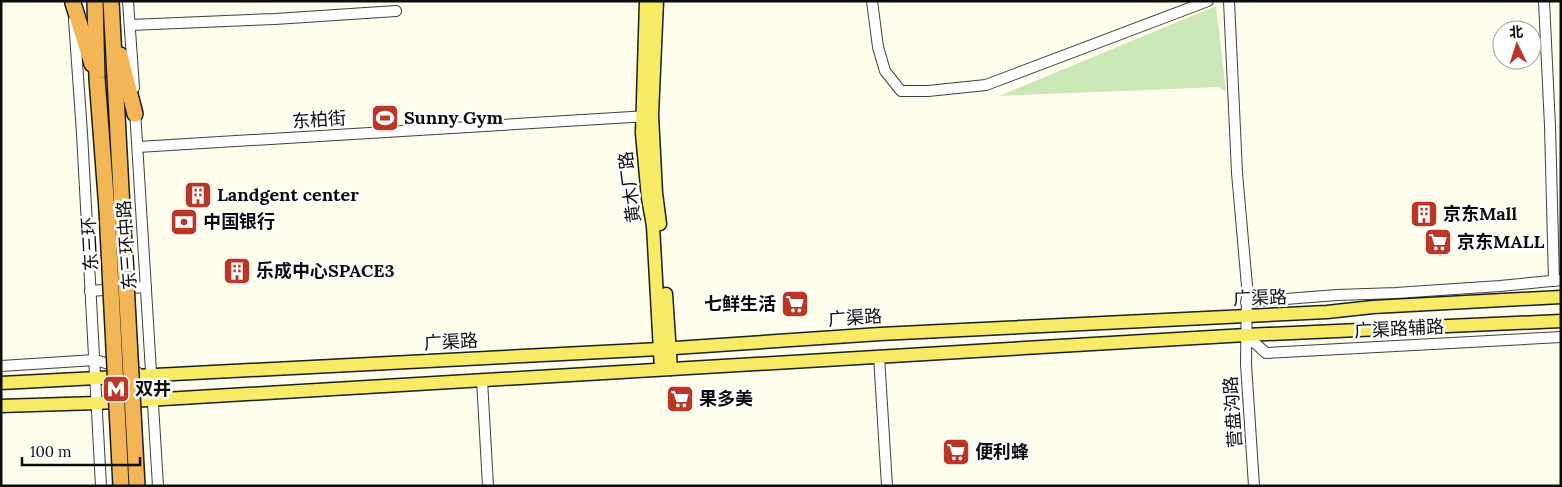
<svg xmlns="http://www.w3.org/2000/svg" width="1562" height="487" font-family="Lora,'Noto Sans SC',serif">
	<style>
		.green { fill: #c9e8b6 }
		.lines { fill: none; stroke-linecap: round; stroke-linejoin: round }
		.minor-casing { stroke: #3f3f3f; stroke-width: 12 }
		.major-casing { stroke: #1d1d1d; stroke-width: 15 }
		.highway-casing { stroke: #1d1d1d; stroke-width: 18 }
		.minor { stroke: #fff; stroke-width: 10 }
		.major { stroke: #f7ea64; stroke-width: 12 }
		.highway { stroke: #f3b656; stroke-width: 15 }
		.highway-bridge-casing { stroke: #1d1d1d; stroke-width: 18; stroke-linecap: butt }
		.highway-bridge { stroke: #f3b656; stroke-width: 15 }
		.labels { text-anchor: middle; stroke-width: 5; stroke-linejoin: round; paint-order: stroke }
		.poi-label { font-size: 18px; font-weight: bold; fill: #0c0c0c; stroke: #fff; text-anchor: start }
		.street-label { font-size: 18px; fill: #0c0c0c; stroke: #fff }
	</style>
	<rect width="100%" height="100%" fill="#fffeec"/>
	<path class="green" d="M1216,6L1226,92L1219,87L999,96Z"/>
	<g class="lines">
		<g class="minor-casing">
			<g id="minor">
				<path d="M128,1L134,88"/>
				<path d="M872,1L878,47L885,71L901,91H928L986,85L1208,1"/>
				<path d="M1229,1L1237,173L1247,286L1246,364L1254,486"/>
				<path d="M1544,1L1550,126L1554,281"/>
				<path d="M74,20L82,133L101,486"/>
				<path d="M130,25L275,19L396,11"/>
				<path d="M135,110L158,486"/>
				<path d="M138,147L648,116"/>
				<path d="M90,291L146,287"/>
				<path d="M1246,302L1337,295L1396,293L1500,286L1561,280"/>
				<path d="M1246,335L1266,353L1561,337"/>
				<path d="M879,356L887,486"/>
				<path d="M1,366L95,360L137,372"/>
				<path d="M482,380L488,486"/>
			</g>
		</g>
		<g class="major-casing">
			<g id="major">
				<path d="M646,1L642,133L648,198L653,226L661,369"/>
				<path d="M657,1L652,115L656,193L660,224"/>
				<path d="M666,294L671,369"/>
				<path d="M1,383L660,349L880,334L1327,312L1373,307L1561,297"/>
				<path d="M1,406L97,403L1246,335L1561,321"/>
			</g>
		</g>
		<g class="highway-casing">
			<g id="highway">
				<path d="M95,1L97,78L107,210"/>
				<path d="M111,1L122,209"/>
				<path d="M73,3L92,64"/>
				<path d="M120,55L135,114"/>
			</g>
		</g>
		<use href="#minor" class="minor"/>
		<use href="#major" class="major"/>
		<use href="#highway" class="highway"/>
		<g class="highway-bridge-casing">
			<g id="highway-bridge">
				<path d="M122,209L137,486"/>
				<path d="M107,210L121,486"/>
			</g>
		</g>
		<use href="#highway-bridge" class="highway-bridge"/>
	</g>
	<defs>
		<g id="stadium-square" transform="scale(1.4375)"><rect x="-9" y="-9" width="18" height="18" rx="4" fill="#bb3626" stroke="#fff"/><path d="M0-5a6.5 5 0 1 0 0 10a6.5 5 0 1 0 0-10ZM-3.5-1.8h7v3.6h-7Z" fill="#fff"/></g>
		<g id="building-square" transform="scale(1.4375)"><rect x="-9" y="-9" width="18" height="18" rx="4" fill="#bb3626" stroke="#fff"/><path d="M-4-6H4V6H1V3H-1V6H-4ZM-2.5-4.3h1.7v1.8h-1.7ZM.8-4.3h1.7v1.8H.8ZM-2.5-1h1.7V.8h-1.7ZM.8-1h1.7V.8H.8Z" fill="#fff"/></g>
		<g id="bank-square" transform="scale(1.4375)"><rect x="-9" y="-9" width="18" height="18" rx="4" fill="#bb3626" stroke="#fff"/><path d="M-6-4H6V4H-6ZM0-2.3a2.3 2.3 0 1 0 0 4.6a2.3 2.3 0 1 0 0-4.6Z" fill="#fff"/></g>
		<g id="supermarket-square" transform="scale(1.4375)"><rect x="-9" y="-9" width="18" height="18" rx="4" fill="#bb3626" stroke="#fff"/><path d="M-6-5.5h2.5l.6 2H6L4.5 2H-2.5L-4.4-4H-6ZM-1.5 3.2a1.3 1.3 0 1 0 .1 0ZM3 3.2a1.3 1.3 0 1 0 .1 0Z" fill="#fff"/></g>
		<g id="metro-square" transform="scale(1.4375)"><rect x="-9" y="-9" width="18" height="18" rx="4" fill="#bb3626" stroke="#fff"/><path d="M-5.5 5V-5H-3L0 0L3-5H5.5V5H3V-.5L0 4L-3-.5V5Z" fill="#fff"/></g>
	</defs>
	<g fill-rule="evenodd">
		<use href="#stadium-square" x="385" y="118"/>
		<use href="#building-square" x="198" y="195"/>
		<use href="#building-square" x="1424" y="214"/>
		<use href="#bank-square" x="184" y="222"/>
		<use href="#supermarket-square" x="1438" y="242"/>
		<use href="#building-square" x="237" y="271"/>
		<use href="#supermarket-square" x="795" y="304"/>
		<use href="#metro-square" x="116" y="389"/>
		<use href="#supermarket-square" x="680" y="399"/>
		<use href="#supermarket-square" x="956" y="452"/>
	</g>
	<g class="labels">
		<g class="poi-label">
			<text x="404" y="124">Sunny Gym</text>
			<text x="217" y="201">Landgent center</text>
			<text x="1443" y="220">京东Mall</text>
			<text x="203" y="228">中国银行</text>
			<text x="1457" y="248">京东MALL</text>
			<text x="256" y="277">乐成中心SPACE3</text>
			<text x="776" y="310" text-anchor="end">七鲜生活</text>
			<text x="135" y="395">双井</text>
			<text x="699" y="405">果多美</text>
			<text x="975" y="458">便利蜂</text>
		</g>
		<g class="street-label">
			<text transform="translate(319 120) rotate(-4)" y="6">东柏街</text>
			<text transform="translate(630 187) rotate(-97)" y="6">黄木厂路</text>
			<text transform="translate(90 244) rotate(-93)" y="6">东三环</text>
			<text transform="translate(127 245) rotate(-94)" y="6">东三环中路</text>
			<text transform="translate(1260 298) rotate(-2)" y="6">广渠路</text>
			<text transform="translate(855 318) rotate(-4)" y="6">广渠路</text>
			<text transform="translate(1399 329) rotate(-3)" y="6">广渠路辅路</text>
			<text transform="translate(451 342) rotate(-3)" y="6">广渠路</text>
			<text transform="translate(1233 412) rotate(-94)" y="6">营盘沟路</text>
		</g>
	</g>
	<rect width="1562" height="487" fill="none" stroke="#0c0c0c" stroke-width="5"/>
	<g transform="translate(1517 45) rotate(356)"><circle r="24" fill="#ffffff" stroke="#9e9e9e"/>
	<path d="M0-4L9 19L0 12L-9 19Z" fill="#bb3626"/>
	<text y="-8" font-size="14" font-weight="bold" text-anchor="middle" fill="#0c0c0c">北</text>
	</g>
	<path d="M22 457v8h118v-8" fill="none" stroke="#0c0c0c" stroke-width="2.5"/>
	<text x="30" y="457" font-size="15" fill="#0c0c0c" stroke="#ffffff" stroke-width="4" paint-order="stroke">100 m</text>
</svg>
